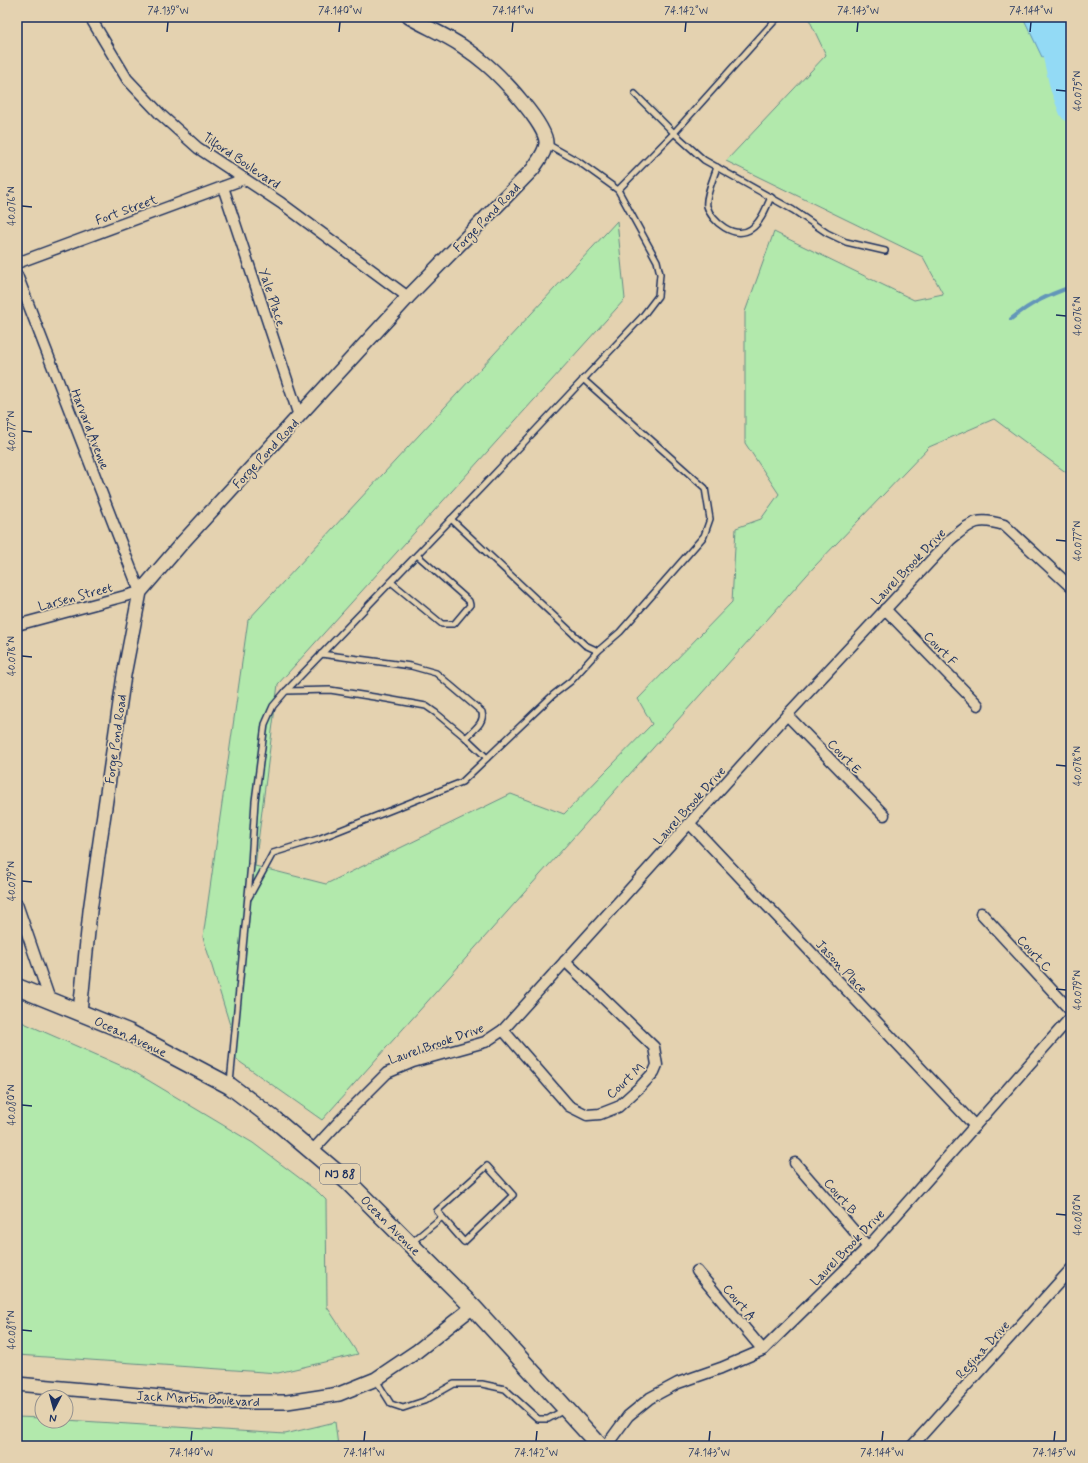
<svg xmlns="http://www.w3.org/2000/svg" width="1088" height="1463" font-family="Mynerve,sans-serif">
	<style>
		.green { fill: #b2e9ac; stroke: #668c85 }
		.water { fill: #93daf5; stroke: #6396b9 }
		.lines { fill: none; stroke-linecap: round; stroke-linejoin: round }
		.stream { stroke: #6396b9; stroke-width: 4 }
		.river { stroke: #93daf5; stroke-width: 24 }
		.service-casing { stroke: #1b2f5e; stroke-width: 8 }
		.minor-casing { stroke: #1b2f5e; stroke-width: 13 }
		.tertiary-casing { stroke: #1b2f5e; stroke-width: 16 }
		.primary-casing { stroke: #1b2f5e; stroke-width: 19 }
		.service { stroke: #e4d2b0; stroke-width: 5 }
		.minor { stroke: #e4d2b0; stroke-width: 10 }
		.tertiary { stroke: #e4d2b0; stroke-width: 13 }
		.primary { stroke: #e4d2b0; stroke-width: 16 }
		.ticks { fill: none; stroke: #1b2f5e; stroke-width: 1.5 }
		.labels { text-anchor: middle; stroke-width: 3.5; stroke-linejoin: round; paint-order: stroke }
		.shield { fill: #e4d2b0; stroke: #576077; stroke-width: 1 }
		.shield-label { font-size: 12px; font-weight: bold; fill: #1b2f5e }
		.street-label { font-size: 13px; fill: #1b2f5e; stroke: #e4d2b0 }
		.neatline { fill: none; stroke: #1b2f5e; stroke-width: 1.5 }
		.ticks-label { font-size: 10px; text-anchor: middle; fill: #1b2f5e }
	</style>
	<rect width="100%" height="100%" fill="#e4d2b0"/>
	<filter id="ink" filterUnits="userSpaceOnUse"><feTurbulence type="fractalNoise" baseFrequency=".025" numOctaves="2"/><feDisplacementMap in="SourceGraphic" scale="8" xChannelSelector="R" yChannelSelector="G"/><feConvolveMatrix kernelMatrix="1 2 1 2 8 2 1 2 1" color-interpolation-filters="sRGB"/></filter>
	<g filter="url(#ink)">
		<g class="green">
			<path d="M808,17H1023L1042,56L1061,43L1071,47V476L994,419L929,447L814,567L322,1120L230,1055L233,1035L203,937L248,620L617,221L625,299L278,684L255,866L326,884L511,794L564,814L652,724L638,699L732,602L736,528L761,519L779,494L745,443V312L774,232L914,300L943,294L923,257L726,161L826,55Z"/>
			<path d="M17,1020L131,1070L253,1143L318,1192L326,1200L327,1307L358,1354L278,1373L17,1355Z"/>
			<path d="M17,1417L42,1418V1421H66V1420L285,1434L335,1422L338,1446H17Z"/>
		</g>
		<path class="water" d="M1023,17H1071V47L1061,43L1042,57Z"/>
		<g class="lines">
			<path class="stream" d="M1011,319C1031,303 1048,295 1071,287"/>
			<path class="river" d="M1046,17L1062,87L1071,110"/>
			<g class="service-casing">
				<g id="service">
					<path d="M635,94L674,133L704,160L793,210L827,233L846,242L885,251"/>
					<path d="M717,167C714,177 705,197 707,206C711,222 735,240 751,229C761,222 766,208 771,197"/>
					<path d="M618,190L674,133L778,17"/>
					<path d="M451,519L585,645L598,651L620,632L704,536L710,519L705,488L583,379"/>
					<path d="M391,582L442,624H454L470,605L469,601L417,555"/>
					<path d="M321,654L411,666L436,673L482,712C485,723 473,730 466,738"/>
					<path d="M286,691L330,690L387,699L426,706L436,713L466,738L487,758"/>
					<path d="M249,897L273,853L318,839L462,782L553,695L571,681L598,651"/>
					<path d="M230,1083L251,864L255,801L265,724L273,706L286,691L483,486L642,317L658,296L660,274L657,261L618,190L579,162L547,144"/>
					<path d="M487,1166L513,1195L464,1242L437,1211Z"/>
					<path d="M411,1243L442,1217"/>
					<path d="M376,1380L391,1404L403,1408L424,1401L454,1384H482L505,1389L538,1419H548L564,1410"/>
				</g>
			</g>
			<g class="minor-casing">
				<g id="minor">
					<path d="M90,17L127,79L161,115L198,148L281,203L408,297"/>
					<path d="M223,187L299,416"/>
					<path d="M17,263L244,179"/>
					<path d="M17,275L140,592L17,625"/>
					<path d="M885,609L978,705"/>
					<path d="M787,715L884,815"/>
					<path d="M690,824L975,1126"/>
					<path d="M17,904L50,1000"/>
					<path d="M981,913L1071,1011"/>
					<path d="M503,1030L569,1106L587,1115L600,1114L618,1107L641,1086L654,1072L657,1065L654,1047L565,961"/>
					<path d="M312,1151L349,1111L387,1073L413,1062L485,1042L503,1030L787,715L950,540C971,523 976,516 1004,525L1071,587"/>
					<path d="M795,1163L868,1247"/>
					<path d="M697,1271L763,1350"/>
					<path d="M606,1446L628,1416L650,1398L678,1383L721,1368L763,1350L868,1247L1071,1017"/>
					<path d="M912,1446L1071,1269"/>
				</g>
			</g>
			<g class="tertiary-casing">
				<g id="tertiary">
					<path d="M80,1012L90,911L124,675L140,592L182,543L408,297L533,169C538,161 545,153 546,144C548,126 501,77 487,65C479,58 471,52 462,46C446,35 426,27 409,17"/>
					<path d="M17,1384L217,1402H287L339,1394L376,1379L416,1352L473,1307"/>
				</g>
			</g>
			<g class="primary-casing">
				<path id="primary" d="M17,987L128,1032L230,1086L275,1120L348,1182L473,1307L600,1446"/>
			</g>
			<use href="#service" class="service"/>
			<use href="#minor" class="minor"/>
			<use href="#tertiary" class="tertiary"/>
			<use href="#primary" class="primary"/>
		</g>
	</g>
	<path class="ticks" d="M167,32L168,22M339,32L340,22M512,32L513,22M685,32L686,22M857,32L858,22M1030,32L1031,22M1056,90L1066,91M22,206L32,207M1056,315L1066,316M22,431L32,432M1056,540L1066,541M22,656L32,657M1056,765L1066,766M22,881L32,882M1056,989L1066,990M22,1105L32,1106M1056,1214L1066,1215M22,1330L32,1331M191,1441L192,1431M364,1441L365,1431M536,1441L537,1431M709,1441L710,1431M882,1441L883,1431M1054,1441L1055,1431"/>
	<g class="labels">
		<rect class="shield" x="320" y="1164" width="40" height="20" rx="3"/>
		<g class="shield-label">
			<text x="340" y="1178">NJ 88</text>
		</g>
		<g class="street-label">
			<text transform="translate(242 160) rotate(34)" y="5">Tilford Boulevard</text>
			<text transform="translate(126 209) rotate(-20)" y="5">Fort Street</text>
			<text transform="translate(486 217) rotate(-46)" y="5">Forge Pond Road</text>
			<text transform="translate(273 297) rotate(72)" y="5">Yale Place</text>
			<text transform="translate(91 429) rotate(69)" y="5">Harvard Avenue</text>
			<text transform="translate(265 453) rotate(-47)" y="5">Forge Pond Road</text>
			<text transform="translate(908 566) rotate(-46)" y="5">Laurel Brook Drive</text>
			<text transform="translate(75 596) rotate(-15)" y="5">Larsen Street</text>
			<text transform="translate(941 648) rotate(46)" y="5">Court F</text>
			<text transform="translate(115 739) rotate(-82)" y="5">Forge Pond Road</text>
			<text transform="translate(845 756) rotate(46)" y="5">Court E</text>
			<text transform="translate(689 805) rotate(-48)" y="5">Laurel Brook Drive</text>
			<text transform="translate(1035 953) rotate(47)" y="5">Court C</text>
			<text transform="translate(842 966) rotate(47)" y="5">Jason Place</text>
			<text transform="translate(131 1036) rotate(25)" y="5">Ocean Avenue</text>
			<text transform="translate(436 1043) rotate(-19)" y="5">Laurel Brook Drive</text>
			<text transform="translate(625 1080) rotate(-42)" y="5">Court M</text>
			<text transform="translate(841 1196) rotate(49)" y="5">Court B</text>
			<text transform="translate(391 1225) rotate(45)" y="5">Ocean Avenue</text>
			<text transform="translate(847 1247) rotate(-46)" y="5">Laurel Brook Drive</text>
			<text transform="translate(740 1302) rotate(50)" y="5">Court A</text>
			<text transform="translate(982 1349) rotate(-48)" y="5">Regina Drive</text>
			<text transform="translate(198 1398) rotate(3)" y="5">Jack Martin Boulevard</text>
		</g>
	</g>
	<rect width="1088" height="1463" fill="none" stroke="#e4d2b0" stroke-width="44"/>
	<g transform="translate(54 1409) rotate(186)"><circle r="19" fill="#e4d2b0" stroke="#94918f"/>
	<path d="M0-3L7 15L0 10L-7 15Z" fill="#1b2f5e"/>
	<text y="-6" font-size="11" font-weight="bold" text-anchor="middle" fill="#1b2f5e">N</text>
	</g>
	<rect x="22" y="22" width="1044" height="1419" class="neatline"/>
	<g class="ticks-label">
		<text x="168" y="14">74.139°W</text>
		<text x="340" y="14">74.140°W</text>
		<text x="513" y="14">74.141°W</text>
		<text x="686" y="14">74.142°W</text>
		<text x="858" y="14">74.143°W</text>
		<text x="1031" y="14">74.144°W</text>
		<text transform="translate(1077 91) rotate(-90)" y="4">40.075°N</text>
		<text transform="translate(11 206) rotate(-90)" y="4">40.076°N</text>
		<text transform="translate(1077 316) rotate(-90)" y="4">40.076°N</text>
		<text transform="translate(11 431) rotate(-90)" y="4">40.077°N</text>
		<text transform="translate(1077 541) rotate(-90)" y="4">40.077°N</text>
		<text transform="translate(11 656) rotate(-90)" y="4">40.078°N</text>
		<text transform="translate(1077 766) rotate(-90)" y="4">40.078°N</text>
		<text transform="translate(11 881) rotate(-90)" y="4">40.079°N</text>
		<text transform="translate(1077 990) rotate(-90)" y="4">40.079°N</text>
		<text transform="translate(11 1105) rotate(-90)" y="4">40.080°N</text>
		<text transform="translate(1077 1215) rotate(-90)" y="4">40.080°N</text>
		<text transform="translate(11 1330) rotate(-90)" y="4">40.081°N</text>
		<text x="191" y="1456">74.140°W</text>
		<text x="364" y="1456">74.141°W</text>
		<text x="536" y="1456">74.142°W</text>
		<text x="709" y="1456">74.143°W</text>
		<text x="882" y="1456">74.144°W</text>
		<text x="1054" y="1456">74.145°W</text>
	</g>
</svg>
